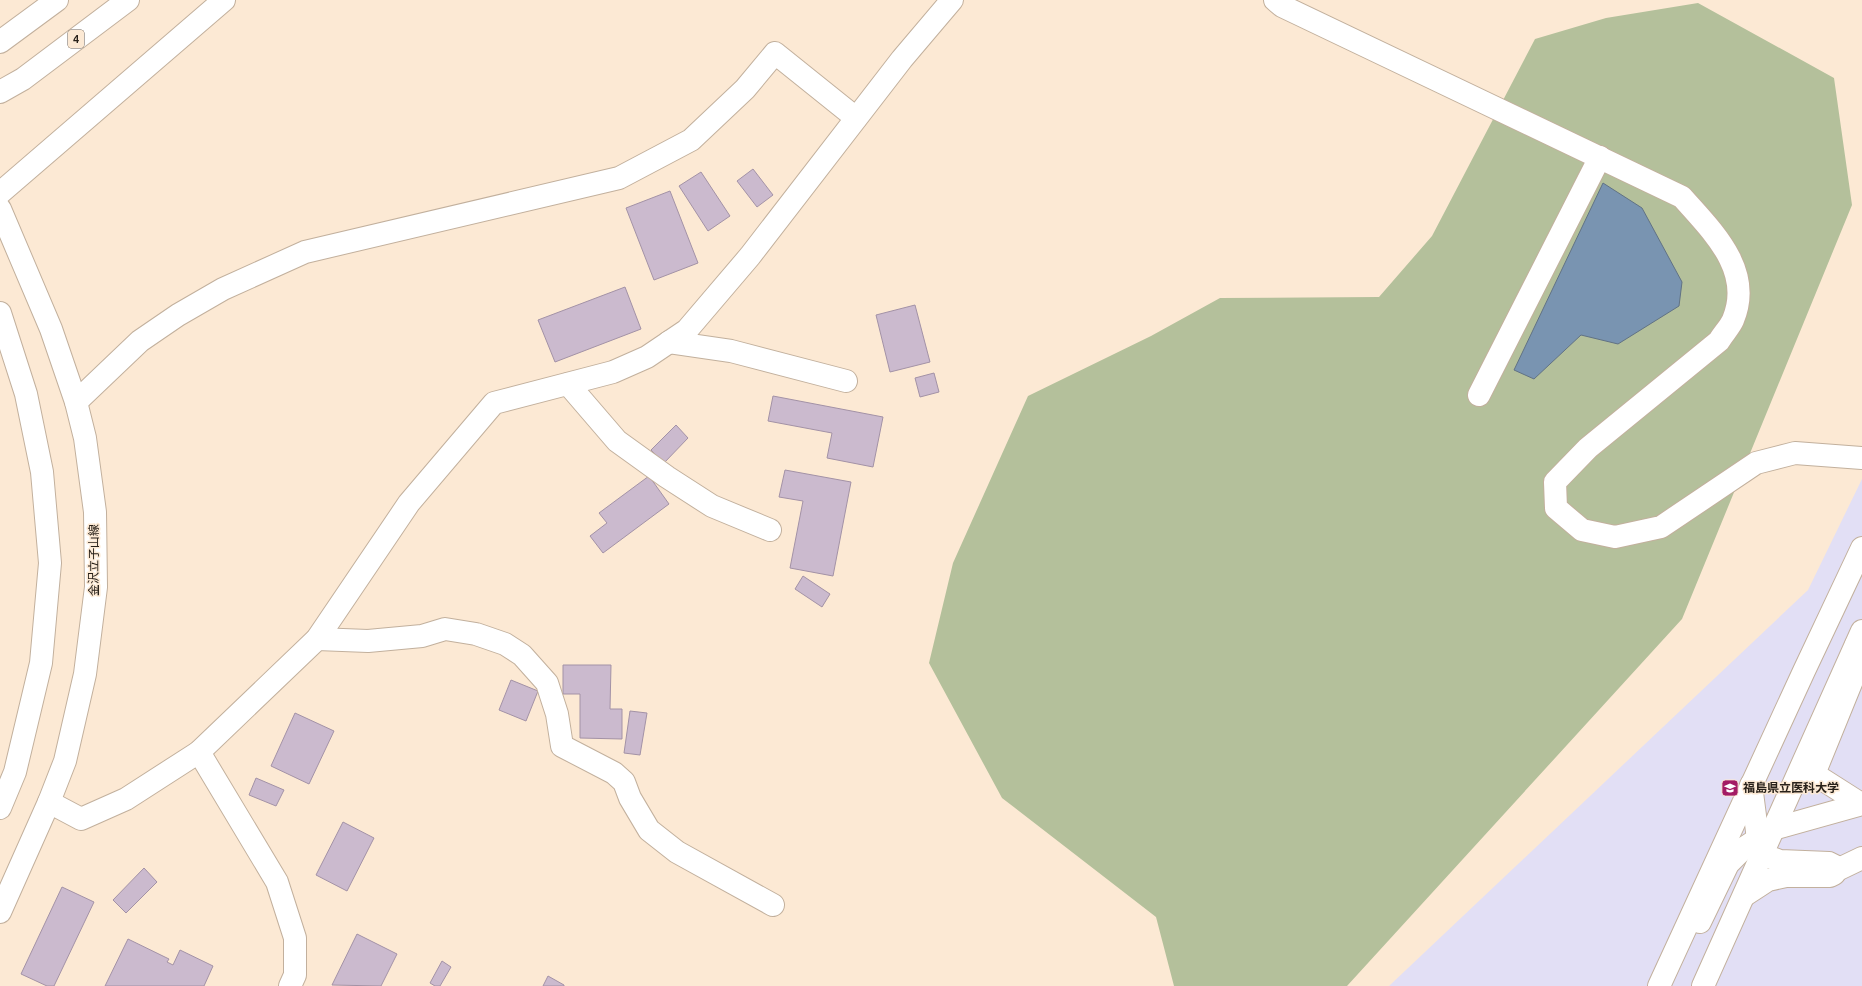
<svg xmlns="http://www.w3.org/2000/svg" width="1862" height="986" font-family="Ubuntu,'Noto Sans JP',sans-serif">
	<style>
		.education { fill: #e2dff5 }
		.forest { fill: #b4c09b }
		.water { fill: #7994b1; stroke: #617284 }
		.building { fill: #cbbace; stroke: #a392a6 }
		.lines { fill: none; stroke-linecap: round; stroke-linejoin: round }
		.minor-casing { stroke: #c2b09d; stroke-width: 24 }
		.tertiary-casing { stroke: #c2b09d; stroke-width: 24 }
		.trunk-casing { stroke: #c2b09d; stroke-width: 24 }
		.minor { stroke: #fff; stroke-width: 22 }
		.tertiary { stroke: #fff; stroke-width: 22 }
		.trunk { stroke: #fff; stroke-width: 22 }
		.labels { text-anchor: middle; stroke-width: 3; stroke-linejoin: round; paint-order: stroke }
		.shield { fill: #fce9d4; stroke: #685d52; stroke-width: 1 }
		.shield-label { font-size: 11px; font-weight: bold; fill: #28211a }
		.street-label { font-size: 12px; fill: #28211a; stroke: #fce9d4 }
		.poi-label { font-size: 12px; font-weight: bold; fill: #28211a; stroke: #fce9d4; text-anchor: start }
	</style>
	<rect width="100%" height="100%" fill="#fce9d4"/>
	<path class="education" d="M1862,479V986H1389L1808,590Z"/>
	<path class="forest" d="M1698,3L1834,78L1852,205L1682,619L1347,986H1174L1156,917L1002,798L929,663L953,563L1028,396L1151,336L1220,298L1379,297L1432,236L1535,39L1606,18Z"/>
	<path class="water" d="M1603,183L1642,208L1682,282L1679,306L1618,344L1581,335L1534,379L1514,370Z"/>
	<g class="building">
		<path d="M753,169L773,195L757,207L737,181Z"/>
		<path d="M701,172L730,216L708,231L679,186Z"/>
		<path d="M670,191L698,263L654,280L626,208Z"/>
		<path d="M625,287L641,329L555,362L538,320Z"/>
		<path d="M915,305L930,362L890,372L876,315Z"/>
		<path d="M934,373L939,392L920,397L915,378Z"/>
		<path d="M773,396L883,417L873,467L827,458L832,433L768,421Z"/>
		<path d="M676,425L688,438L664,463L651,450Z"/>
		<path d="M785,470L851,482L833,576L790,568L803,501L779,497Z"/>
		<path d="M649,476L669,504L603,553L590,536L607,523L599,513Z"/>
		<path d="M803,576L830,594L822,607L795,589Z"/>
		<path d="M563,665H611L610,709H622V739L580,738V694H563Z"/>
		<path d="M511,680L538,691L526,721L499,710Z"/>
		<path d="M630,711L647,713L640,755L624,753Z"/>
		<path d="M295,713L334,731L309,784L271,766Z"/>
		<path d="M256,778L284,790L276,806L249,795Z"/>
		<path d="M343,822L374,838L347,891L316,875Z"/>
		<path d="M144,868L157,882L126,913L113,900Z"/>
		<path d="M62,887L94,902L54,986H47L21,974Z"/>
		<path d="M357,934L397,954L381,986L332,985Z"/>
		<path d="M128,939L169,959L167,962L173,965L180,950L213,966L204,986H105Z"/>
		<path d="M442,961L451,967L440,986H435L430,983Z"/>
		<path d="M548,976L564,985V986H543Z"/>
	</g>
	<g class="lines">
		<g class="minor-casing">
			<g id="minor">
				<path d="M1275,0L1282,6L1682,197C1712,231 1754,270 1733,320C1730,327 1723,334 1719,341L1588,448L1555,482L1556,508L1582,530L1615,537L1661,527L1756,463L1795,453L1862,458"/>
				<path d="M669,342L731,351L846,381"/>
				<path d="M568,384L617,441L667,477L712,506L770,530"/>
				<path d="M1479,395L1600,157"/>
				<path d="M76,402L140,341L178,315L223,289L305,252L619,178L691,140L745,89L775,53L856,118"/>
				<path d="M317,639L368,641L422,636L445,629L476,634L505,644L522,655L547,683L557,714L562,746L614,773L624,782L630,798L649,830L677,852L773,905"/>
				<path d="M1856,645L1859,653L1858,666L1814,774L1861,804"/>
				<path d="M199,752L277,882L295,938V975L290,986"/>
				<path d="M1751,785L1758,839L1769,857L1780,861L1829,863L1835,866L1837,870"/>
				<path d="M49,802L81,819L126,799L199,752L317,639L409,503L494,403L613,372L647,357L687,330L750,256L902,59L952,0"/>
				<path d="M1745,895L1768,880L1786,876H1830L1834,874L1837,870L1862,858"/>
				<path d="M1700,922L1728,864L1744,848L1773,829L1862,804"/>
			</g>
		</g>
		<g class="tertiary-casing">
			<g id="tertiary">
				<path d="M0,209L51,329L76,402L85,438L95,512L96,587L85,674L65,761L49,802L0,912"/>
				<path d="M0,313L26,394L42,472L50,563L41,663L15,772L0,808"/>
				<path d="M1659,986L1804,671L1862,548"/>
				<path d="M1703,986L1862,631"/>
			</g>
		</g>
		<g class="trunk-casing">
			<g id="trunk">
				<path d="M0,42L57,0"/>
				<path d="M0,92L23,79L128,0"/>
				<path d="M0,193L224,0"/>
			</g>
		</g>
		<use href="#minor" class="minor"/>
		<use href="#tertiary" class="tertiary"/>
		<use href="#trunk" class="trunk"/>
	</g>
	<defs>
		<g id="university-square" transform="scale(0.9)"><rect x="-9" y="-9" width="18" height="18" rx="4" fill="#a31b65" stroke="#fce9d4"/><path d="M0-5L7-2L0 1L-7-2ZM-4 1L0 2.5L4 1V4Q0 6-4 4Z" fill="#fff"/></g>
	</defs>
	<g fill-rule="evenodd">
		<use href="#university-square" x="1730" y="788"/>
	</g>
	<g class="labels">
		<rect class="shield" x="68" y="30" width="16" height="18" rx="3"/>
		<g class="shield-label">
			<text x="76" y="43">4</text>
		</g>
		<g class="street-label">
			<text transform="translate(94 560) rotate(-90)" y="4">金沢立子山線</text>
		</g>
		<g class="poi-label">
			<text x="1743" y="792">福島県立医科大学</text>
		</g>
	</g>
</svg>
